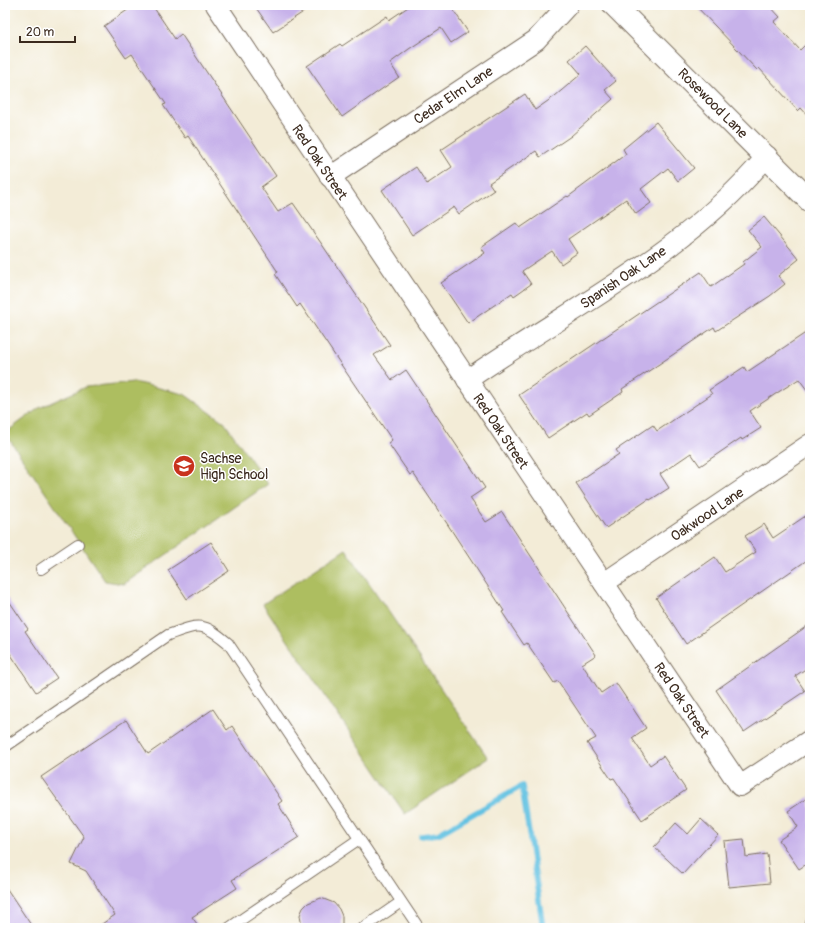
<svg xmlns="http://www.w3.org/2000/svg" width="815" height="933" font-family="Pangolin,sans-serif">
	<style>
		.green { fill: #adbe61; stroke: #747440 }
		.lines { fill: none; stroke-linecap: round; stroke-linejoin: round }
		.stream { stroke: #63c2e2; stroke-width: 5.5 }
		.building { fill: #c7b2ea }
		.lane-casing { stroke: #7b6e5f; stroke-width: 12 }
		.street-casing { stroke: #7b6e5f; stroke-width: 22 }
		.secondary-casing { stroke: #7b6e5f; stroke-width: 24 }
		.lane { stroke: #fff; stroke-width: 10 }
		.street { stroke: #fff; stroke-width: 20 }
		.secondary { stroke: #fff; stroke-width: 22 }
		.labels { text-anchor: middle; stroke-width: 3; stroke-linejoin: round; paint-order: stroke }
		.street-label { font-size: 14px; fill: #3b2a1e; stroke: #fff }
		.poi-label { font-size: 14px; fill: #3b2a1e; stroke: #fff; text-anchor: start }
	</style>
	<rect width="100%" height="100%" fill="#fff"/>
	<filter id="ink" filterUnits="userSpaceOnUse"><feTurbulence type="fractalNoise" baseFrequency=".025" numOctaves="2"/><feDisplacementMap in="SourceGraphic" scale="8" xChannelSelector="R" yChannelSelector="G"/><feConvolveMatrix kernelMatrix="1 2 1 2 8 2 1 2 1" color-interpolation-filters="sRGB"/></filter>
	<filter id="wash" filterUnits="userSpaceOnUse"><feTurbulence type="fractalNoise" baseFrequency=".012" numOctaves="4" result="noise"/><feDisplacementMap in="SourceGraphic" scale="16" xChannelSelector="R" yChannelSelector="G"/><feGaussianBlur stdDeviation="0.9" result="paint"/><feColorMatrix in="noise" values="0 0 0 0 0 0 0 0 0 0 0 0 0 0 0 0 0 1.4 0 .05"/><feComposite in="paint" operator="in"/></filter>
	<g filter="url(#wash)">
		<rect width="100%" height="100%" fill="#f3ecd7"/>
		<g class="green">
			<path d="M134,382L184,394L224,422L268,484L124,584L105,581L5,433L39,408L86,387Z"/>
			<path d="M346,549L488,758L405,814L263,604Z"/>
		</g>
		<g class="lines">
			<path class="stream" d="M421,836L438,834L522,786L543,928"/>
		</g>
		<g id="blocks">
			<g class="building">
				<path d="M135,5H152L175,39L181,34L276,176L261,187L278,212L293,203L321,243L390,345L374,355L392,380L406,370L485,488L470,498L486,522L502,512L596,655L582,664L601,693L616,683L646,728L632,738L650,765L663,756L686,790L642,820L614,778L611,779L587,743L596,738L558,681L554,683L527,643L524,645L502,612L504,611L448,525L413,473L410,475L388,443L392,440L300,304L297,307L275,274L278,272L188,136L185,138L163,105L166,104L132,54L126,58L104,26Z"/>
				<path d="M254,5H314L273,32Z"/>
				<path d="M411,5H450L468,32L451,43L441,28L409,49L390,63L399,77L342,117L307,66L340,44L342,46L387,16L389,20Z"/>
				<path d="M695,5H769L780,17L774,22L800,50L810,40V118L801,108L798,111L759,68L757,70Z"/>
				<path d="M585,46L616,81L605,90L613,99L571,136L540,157L536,151L489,183L494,190L459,214L454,207L412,235L382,190L416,167L427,184L452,167L441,150L525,94L535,110L555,96L581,74L569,60Z"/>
				<path d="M656,122L694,168L678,181L668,168L641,189L651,203L636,214L626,199L568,239L577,253L561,264L552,251L522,271L531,284L514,296L512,293L468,323L441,283L485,253L481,247L516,223L520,228L567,196L568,197L626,154L623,149Z"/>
				<path d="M764,217L799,259L778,276L785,284L770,296L716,331L714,327L622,389L623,392L589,415L587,412L548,438L519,395L701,272L711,287L744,264L743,262L762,247L748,230Z"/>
				<path d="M810,330V394L799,379L780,391L750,411L761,428L742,440L741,438L700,466L691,453L660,474L669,488L650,500L649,499L606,528L576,483L619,454L616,450L653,425L657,431L712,394L709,390L744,367L747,372Z"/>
				<path d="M810,513V558L686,644L656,598L715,557L725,572L756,552L745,536L764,524L773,538Z"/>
				<path d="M211,542L229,571L187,599L168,570Z"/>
				<path d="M5,595L28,629L25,631L57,678L36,692L5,646Z"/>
				<path d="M810,624V666L795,676L805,691L744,732L716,690Z"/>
				<path d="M213,709L227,730L232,726L282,801L278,804L299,837L232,880L237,888L192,917L200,928H96L115,915L86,871L71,864L84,837L41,777L126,720L148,754Z"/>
				<path d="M810,796V862L799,869L779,840L798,827L788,811Z"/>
				<path d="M701,819L718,835L683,874L654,847L676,823L688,834Z"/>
				<path d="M744,839L746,857L767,854L770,883L729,887L724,841Z"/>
				<path d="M5,886L33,928H5Z"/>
				<path d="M321,898L334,903L339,909L342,916V928H302L300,915L303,908L308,903Z"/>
			</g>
		</g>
	</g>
	<g filter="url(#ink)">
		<use href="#blocks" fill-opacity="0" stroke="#7b6e5f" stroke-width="1"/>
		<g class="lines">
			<g class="lane-casing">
				<g id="lane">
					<path d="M41,569L78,544"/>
					<path d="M5,747L168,635C199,624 202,621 228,643L419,928"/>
					<path d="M229,928L359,839"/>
					<path d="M363,928L401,902"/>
					<path d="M809,928L810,922"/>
				</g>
			</g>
			<g class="street-casing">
				<g id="street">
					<path d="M216,5L740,786L810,740"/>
					<path d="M330,177L536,40L568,5"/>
					<path d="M467,380C569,309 686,253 767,156"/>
					<path d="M604,583L810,444"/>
				</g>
			</g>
			<g class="secondary-casing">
				<path id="secondary" d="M614,5L810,201"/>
			</g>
			<use href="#lane" class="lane"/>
			<use href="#street" class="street"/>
			<use href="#secondary" class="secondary"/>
		</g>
	</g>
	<defs>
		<g id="school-disc" transform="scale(1.15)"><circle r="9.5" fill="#c8321e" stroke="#fff"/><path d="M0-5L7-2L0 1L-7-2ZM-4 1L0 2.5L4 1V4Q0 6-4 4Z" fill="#fff"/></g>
	</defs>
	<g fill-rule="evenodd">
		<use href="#school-disc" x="184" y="466"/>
	</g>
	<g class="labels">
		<g class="street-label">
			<text transform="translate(453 95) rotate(-34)" y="5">Cedar Elm Lane</text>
			<text transform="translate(713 103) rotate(45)" y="5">Rosewood Lane</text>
			<text transform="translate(320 162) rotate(56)" y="5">Red Oak Street</text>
			<text transform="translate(623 277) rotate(-34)" y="5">Spanish Oak Lane</text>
			<text transform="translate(501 431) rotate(56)" y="5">Red Oak Street</text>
			<text transform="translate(707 514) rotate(-34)" y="5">Oakwood Lane</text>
			<text transform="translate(682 700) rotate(56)" y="5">Red Oak Street</text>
		</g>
		<g class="poi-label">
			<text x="200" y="463">Sachse<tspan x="200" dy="16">High School</tspan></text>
		</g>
	</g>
	<rect width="815" height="933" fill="none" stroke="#fff" stroke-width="20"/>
	<path d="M20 36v6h55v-6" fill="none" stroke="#3b2a1e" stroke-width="2"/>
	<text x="26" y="36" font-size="12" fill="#3b2a1e" stroke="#ffffff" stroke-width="3" paint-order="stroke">20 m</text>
</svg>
